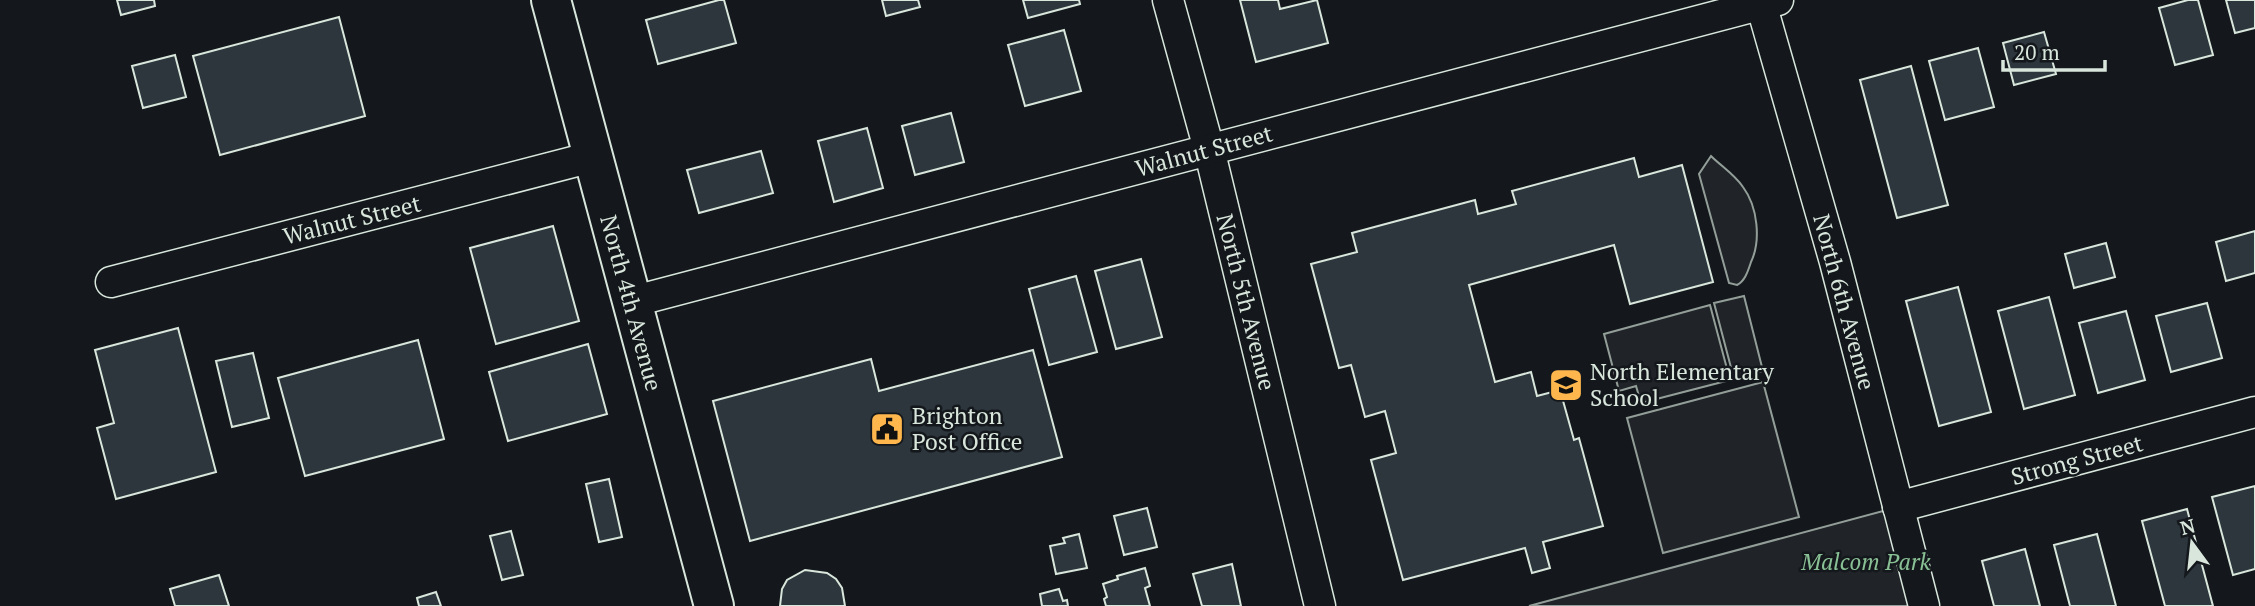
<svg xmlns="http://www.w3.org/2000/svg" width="2255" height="606" font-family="'PT Serif',serif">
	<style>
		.green { fill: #202428; stroke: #939e99; stroke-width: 2 }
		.building { fill: #2c363c; stroke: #d8e6dc; stroke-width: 2 }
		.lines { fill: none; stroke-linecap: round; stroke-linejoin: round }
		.street-casing { stroke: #d8e6dc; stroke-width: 33 }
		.secondary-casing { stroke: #d8e6dc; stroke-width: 42 }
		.street { stroke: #14181c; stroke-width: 30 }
		.secondary { stroke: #14181c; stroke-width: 38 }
		.labels { text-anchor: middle; stroke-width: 5; stroke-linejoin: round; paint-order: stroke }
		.street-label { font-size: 23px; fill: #d8e6dc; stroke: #14181c }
		.poi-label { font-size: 23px; fill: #d8e6dc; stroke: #14181c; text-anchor: start }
		.park-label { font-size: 23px; font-style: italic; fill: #8ac095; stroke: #14181c }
	</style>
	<rect width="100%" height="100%" fill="#14181c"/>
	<g class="green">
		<path d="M1711,156C1721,166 1735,175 1743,187C1758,207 1761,241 1751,262C1748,271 1745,281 1737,285L1729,283L1699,174Z"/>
		<path d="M1744,296L1763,371L1734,379L1714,303Z"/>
		<path d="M1710,305L1730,380L1641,403L1636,386L1619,391L1604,334Z"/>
		<path d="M1763,382L1799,517L1663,553L1627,418Z"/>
		<path d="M1898,507L1924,606H1529Z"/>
	</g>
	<g class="building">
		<path d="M117,0H154L155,6L121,15Z"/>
		<path d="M719,0H724L736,43L658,64L646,20Z"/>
		<path d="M882,0H918L920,7L886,16Z"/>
		<path d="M1023,0H1079L1080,4L1028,18Z"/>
		<path d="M1240,0H1278L1280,9L1317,0L1328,43L1256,62Z"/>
		<path d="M2188,0H2198L2213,55L2175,65L2159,8Z"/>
		<path d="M2226,0H2255V28L2235,33Z"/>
		<path d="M339,17L365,116L220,155L193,56Z"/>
		<path d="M1064,30L1081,91L1025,106L1008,45Z"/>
		<path d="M2044,32L2056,74L2014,85L2003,43Z"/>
		<path d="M1978,48L1994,107L1945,120L1929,61Z"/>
		<path d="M175,55L186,97L143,108L132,66Z"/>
		<path d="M1911,66L1948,205L1897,218L1860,80Z"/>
		<path d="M951,113L964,162L915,175L902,126Z"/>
		<path d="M867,128L883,188L834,202L818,141Z"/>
		<path d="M761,151L773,193L699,213L687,170Z"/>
		<path d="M1634,158L1639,177L1682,165L1713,282L1630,304L1614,245L1469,285L1495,382L1531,372L1537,396L1560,390L1574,440L1579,438L1603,526L1543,542L1550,568L1532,573L1525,548L1403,580L1371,460L1396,453L1385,411L1365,417L1351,365L1339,368L1311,264L1357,252L1352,233L1475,200L1478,214L1516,204L1512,191Z"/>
		<path d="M553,226L579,321L496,344L470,248Z"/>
		<path d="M2255,231V273L2226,281L2216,242Z"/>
		<path d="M2106,243L2115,277L2074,288L2065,254Z"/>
		<path d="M1141,259L1162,337L1116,349L1095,271Z"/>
		<path d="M1076,276L1097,352L1049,365L1029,289Z"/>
		<path d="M1958,287L1991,412L1939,426L1906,301Z"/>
		<path d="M2049,297L2075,395L2024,409L1998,311Z"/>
		<path d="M2207,303L2222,358L2171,372L2156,316Z"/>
		<path d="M2126,311L2145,380L2098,393L2079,323Z"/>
		<path d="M178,328L216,472L116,499L97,428L114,423L95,350Z"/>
		<path d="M418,340L444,439L305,476L278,378Z"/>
		<path d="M588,344L607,414L508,441L489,372Z"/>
		<path d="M1033,350L1062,457L750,541L713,401L871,359L879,391Z"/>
		<path d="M253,353L269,418L232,427L216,361Z"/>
		<path d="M609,479L622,537L599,542L586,484Z"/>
		<path d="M2255,486V569L2233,575L2212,497Z"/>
		<path d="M1147,508L1157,547L1124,555L1114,516Z"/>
		<path d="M2187,509L2213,606H2165L2142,521Z"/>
		<path d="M511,531L523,575L502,580L490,536Z"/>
		<path d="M1079,534L1087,568L1056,574L1050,546L1065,543L1063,538Z"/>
		<path d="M2097,534L2116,606H2070L2054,545Z"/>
		<path d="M2025,549L2040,606H1994L1982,561Z"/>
		<path d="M1232,564L1241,606H1202L1193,574Z"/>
		<path d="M1145,568L1150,586L1145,588L1150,606H1106L1104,599L1107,597L1103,584L1118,579L1117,576Z"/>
		<path d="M805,570L827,573L836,579L842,588L845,606H780L782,589L787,580Z"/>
		<path d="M219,575L229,606H175L170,589Z"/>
		<path d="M1059,589L1063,601L1067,600L1068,606H1042L1040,594Z"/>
		<path d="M436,592L441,606H419L417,598Z"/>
	</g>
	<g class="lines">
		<g class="street-casing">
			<g id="street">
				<path d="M1168,0L1209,149L1320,606"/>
				<path d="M1760,0L1835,262L1924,606"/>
				<path d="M111,282L592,157"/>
				<path d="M631,302L1778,0"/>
				<path d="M1898,507L2255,412"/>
			</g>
		</g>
		<g class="secondary-casing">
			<path id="secondary" d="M551,0L714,606"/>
		</g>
		<use href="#street" class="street"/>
		<use href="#secondary" class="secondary"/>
	</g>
	<defs>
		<g id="school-square" transform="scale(1.75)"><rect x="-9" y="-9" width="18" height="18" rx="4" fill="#ffb74d" stroke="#14181c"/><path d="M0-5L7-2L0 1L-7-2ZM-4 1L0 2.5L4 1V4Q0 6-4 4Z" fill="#111"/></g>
		<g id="civic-square" transform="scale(1.75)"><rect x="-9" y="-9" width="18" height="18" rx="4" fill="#ffb74d" stroke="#14181c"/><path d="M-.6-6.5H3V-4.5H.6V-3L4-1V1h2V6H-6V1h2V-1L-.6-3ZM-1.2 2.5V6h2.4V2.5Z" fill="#111"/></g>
	</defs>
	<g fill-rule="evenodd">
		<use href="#school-square" x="1566" y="385"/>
		<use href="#civic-square" x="887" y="429"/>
	</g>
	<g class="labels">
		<g class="street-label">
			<text transform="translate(1204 151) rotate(-15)" y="8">Walnut Street</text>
			<text transform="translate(352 220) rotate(-14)" y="8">Walnut Street</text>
			<text transform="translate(1246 302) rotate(76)" y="8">North 5th Avenue</text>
			<text transform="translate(1844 302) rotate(75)" y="8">North 6th Avenue</text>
			<text transform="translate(631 303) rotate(75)" y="8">North 4th Avenue</text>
			<text transform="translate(2077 460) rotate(-15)" y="8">Strong Street</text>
		</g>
		<g class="poi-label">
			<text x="1590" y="380">North Elementary<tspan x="1590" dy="26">School</tspan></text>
			<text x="912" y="424">Brighton<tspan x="912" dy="26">Post Office</tspan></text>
		</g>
		<g class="park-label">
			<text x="1866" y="570">Malcom Park</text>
		</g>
	</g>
	<g transform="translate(2192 543) rotate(345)" stroke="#14181c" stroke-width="5" paint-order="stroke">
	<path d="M0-5L12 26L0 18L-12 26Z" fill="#d8e6dc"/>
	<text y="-10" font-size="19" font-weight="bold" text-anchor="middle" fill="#d8e6dc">N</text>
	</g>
	<path d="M2003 60v10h102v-10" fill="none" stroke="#d8e6dc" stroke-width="3.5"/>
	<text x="2014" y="60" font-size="21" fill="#d8e6dc" stroke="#14181c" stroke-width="5" paint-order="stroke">20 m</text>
</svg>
